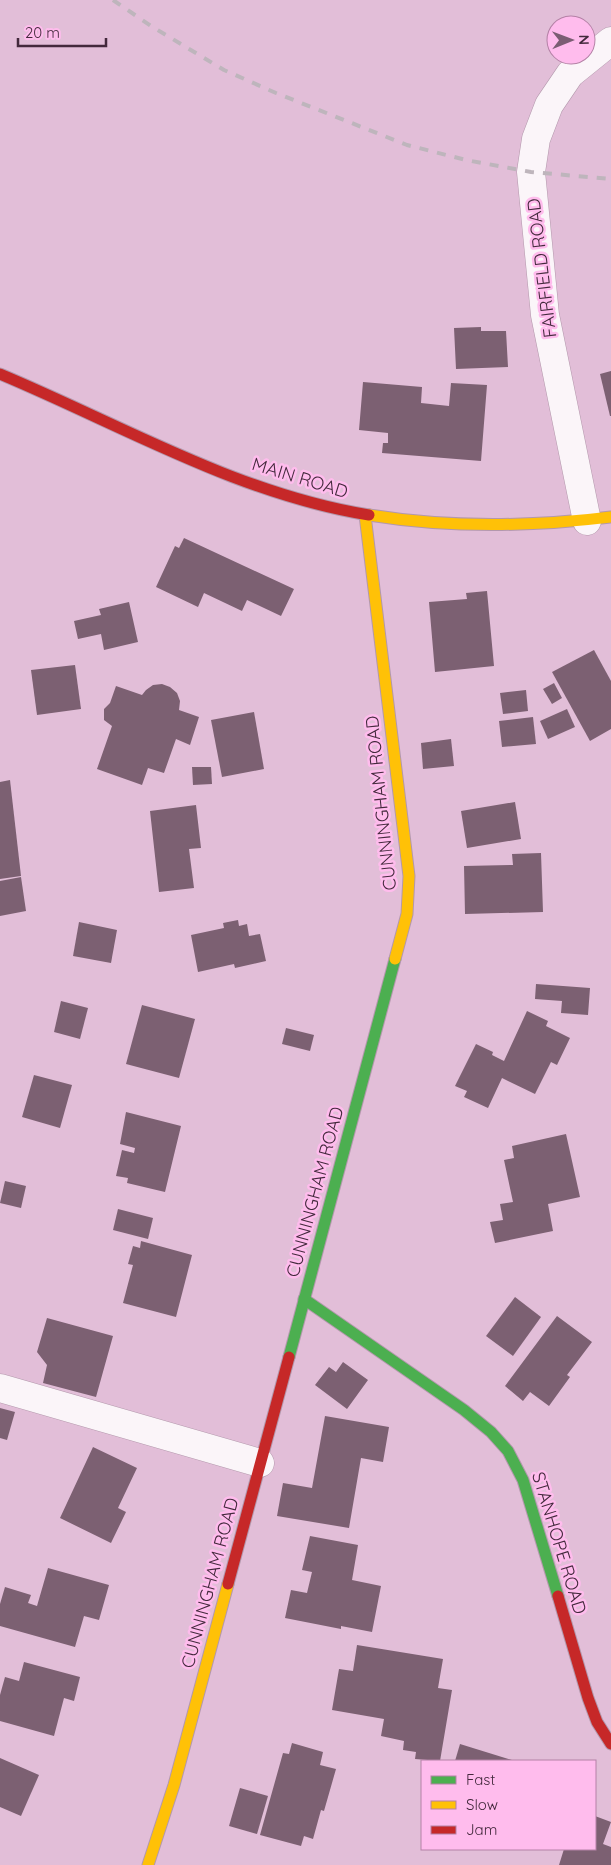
<svg xmlns="http://www.w3.org/2000/svg" width="611" height="1865" font-family="Quicksand,sans-serif">
	<style>
		.building { fill: #7c6072 }
		.lines { fill: none; stroke-linecap: round; stroke-linejoin: round }
		.street-casing { stroke: #b398ac; stroke-width: 29 }
		.fast-casing { stroke: #b398ac; stroke-width: 13 }
		.slow-casing { stroke: #b398ac; stroke-width: 13 }
		.jam-casing { stroke: #b398ac; stroke-width: 13 }
		.street { stroke: #fbf5f9; stroke-width: 28 }
		.fast { stroke: #4caf50; stroke-width: 11 }
		.slow { stroke: #ffc107; stroke-width: 11 }
		.jam { stroke: #c62828; stroke-width: 11 }
		.rail { stroke: #beb5bc; stroke-width: 4; stroke-dasharray: 9 9; stroke-linecap: butt }
		.labels { text-anchor: middle; stroke-width: 5; stroke-linejoin: round; paint-order: stroke }
		.street-label { font-size: 18px; fill: #43293c; stroke: #ffbced }
	</style>
	<rect width="100%" height="100%" fill="#e2bed8"/>
	<g class="building">
		<path d="M481,327V331H506L508,367L456,369L454,328Z"/>
		<path d="M611,371V416H610L600,374Z"/>
		<path d="M363,382L422,387L421,403L449,406L451,383L487,385L481,461L382,453L383,443H388V433L359,430Z"/>
		<path d="M184,538L294,589L281,616L247,600L242,611L204,593L198,607L156,587L175,546L179,548Z"/>
		<path d="M487,591L494,666L435,672L429,602L467,599L466,593Z"/>
		<path d="M129,602L138,642L104,650L101,634L78,639L74,621L101,615L99,609Z"/>
		<path d="M594,650L611,681V729L590,741L552,672Z"/>
		<path d="M75,665L81,709L37,715L31,670Z"/>
		<path d="M554,683L562,698L552,704L543,689Z"/>
		<path d="M162,684L170,687L177,693L180,701L179,710L199,717L190,745L176,739L164,773L148,768L142,785L97,769L112,726L104,720V709L110,703L116,686L142,695L146,690L153,685Z"/>
		<path d="M526,690L528,711L503,714L500,693Z"/>
		<path d="M567,709L575,727L548,739L540,721Z"/>
		<path d="M254,712L264,769L222,777L211,720Z"/>
		<path d="M533,717L536,744L502,747L499,721Z"/>
		<path d="M451,739L454,766L423,769L421,743Z"/>
		<path d="M192,767H211L212,784L193,785Z"/>
		<path d="M10,780L21,876L0,879V782Z"/>
		<path d="M515,802L521,839L467,848L461,811Z"/>
		<path d="M196,805L201,848L189,849L194,888L159,892L150,811Z"/>
		<path d="M541,853L543,912L465,914L464,866L513,865L512,854Z"/>
		<path d="M21,877L26,911L0,916V881Z"/>
		<path d="M238,920L239,926L247,924L249,936L260,934L266,961L235,968L234,964L198,972L191,935L224,928L223,923Z"/>
		<path d="M79,922L117,930L111,963L73,956Z"/>
		<path d="M536,984L590,988L588,1015L561,1013L562,1001L535,999Z"/>
		<path d="M61,1001L88,1008L80,1039L54,1032Z"/>
		<path d="M142,1005L195,1019L179,1078L126,1064Z"/>
		<path d="M527,1011L548,1021L546,1026L570,1038L557,1065L551,1062L535,1094L502,1078L488,1108L464,1097L467,1091L455,1086L476,1044L493,1052L492,1055L504,1061Z"/>
		<path d="M286,1028L314,1035L310,1051L282,1044Z"/>
		<path d="M34,1075L72,1085L60,1128L22,1117Z"/>
		<path d="M126,1112L181,1126L165,1192L127,1183L128,1178L116,1176L122,1150L134,1153L135,1148L120,1144Z"/>
		<path d="M566,1134L580,1197L548,1204L553,1231L495,1243L490,1222L503,1220L500,1204L513,1202L504,1160L514,1158L512,1146Z"/>
		<path d="M5,1181L26,1186L21,1208L0,1203Z"/>
		<path d="M118,1209L153,1218L148,1239L113,1230Z"/>
		<path d="M141,1241L192,1255L176,1317L123,1303L133,1265L128,1264L133,1246L140,1248Z"/>
		<path d="M515,1297L541,1317L513,1356L486,1336Z"/>
		<path d="M557,1316L592,1342L567,1375L570,1377L549,1406L530,1392L523,1401L505,1386Z"/>
		<path d="M47,1318L113,1336L96,1397L43,1383L47,1365L37,1352Z"/>
		<path d="M343,1362L368,1380L347,1409L315,1385L329,1367L336,1372Z"/>
		<path d="M0,1408L15,1412L7,1440L0,1438Z"/>
		<path d="M325,1416L389,1427L383,1462L361,1458L349,1528L277,1516L283,1483L312,1488Z"/>
		<path d="M93,1447L137,1468L118,1508L126,1512L111,1543L60,1518Z"/>
		<path d="M310,1536L358,1545L352,1580L381,1586L372,1632L341,1626V1629L285,1618L291,1590L307,1593L312,1572L302,1570Z"/>
		<path d="M48,1568L109,1585L99,1620L84,1616L75,1647L0,1626V1604L5,1587L31,1595L28,1603L37,1606Z"/>
		<path d="M357,1645L443,1659L438,1688L452,1690L440,1761L415,1759L416,1752L403,1750L404,1741L381,1736L384,1719L332,1710L339,1669L353,1671Z"/>
		<path d="M24,1662L80,1677L74,1701L64,1698L54,1736L0,1721V1695L5,1677L19,1681Z"/>
		<path d="M292,1743L323,1752L320,1765L336,1769L324,1811L321,1810L313,1839L304,1836L301,1846L260,1835L283,1753L289,1754Z"/>
		<path d="M460,1744L515,1761H455Z"/>
		<path d="M0,1758L39,1775L21,1816L0,1807Z"/>
		<path d="M240,1788L268,1796L257,1834L229,1826Z"/>
		<path d="M595,1816L611,1822L603,1844L611,1847V1865H559L564,1849H595Z"/>
	</g>
	<g class="lines">
		<g class="street-casing">
			<g id="street">
				<path d="M587,521L545,315L531,172L536,139L549,105L570,74L611,41"/>
				<path d="M0,1388L260,1463"/>
			</g>
		</g>
		<g class="fast-casing">
			<g id="fast">
				<path d="M304,1299L464,1410L491,1432L508,1451L523,1480L558,1596"/>
				<path d="M289,1357L395,959"/>
			</g>
		</g>
		<g class="slow-casing">
			<g id="slow">
				<path d="M365,515L409,876L407,914L395,959"/>
				<path d="M369,515C450,528 530,527 611,517"/>
				<path d="M148,1865L174,1785L228,1584"/>
			</g>
		</g>
		<g class="jam-casing">
			<g id="jam">
				<path d="M0,374C122,425 238,494 369,515"/>
				<path d="M228,1584L289,1357"/>
				<path d="M558,1596L588,1698L597,1722L611,1744"/>
			</g>
		</g>
		<use href="#street" class="street"/>
		<use href="#fast" class="fast"/>
		<use href="#slow" class="slow"/>
		<use href="#jam" class="jam"/>
		<path class="rail" d="M113,0L151,26L224,70L276,93L407,145L466,160L531,172L611,179"/>
	</g>
	<g class="labels">
		<g class="street-label">
			<text transform="translate(542 268) rotate(-97)" y="6">FAIRFIELD ROAD</text>
			<text transform="translate(300 478) rotate(17)" y="6">MAIN ROAD</text>
			<text transform="translate(381 803) rotate(-96)" y="6">CUNNINGHAM ROAD</text>
			<text transform="translate(315 1192) rotate(-75)" y="6">CUNNINGHAM ROAD</text>
			<text transform="translate(559 1543) rotate(73)" y="6">STANHOPE ROAD</text>
			<text transform="translate(210 1583) rotate(-75)" y="6">CUNNINGHAM ROAD</text>
		</g>
	</g>
	<rect x="421" y="1760" width="175" height="90" fill="#ffbced" stroke="#b481a6"/>
	<rect x="431" y="1776" width="25" height="8" fill="#4caf50" stroke="#b481a6"/>
	<text x="466" y="1785" font-size="15" fill="#43293c">Fast</text>
	<rect x="431" y="1801" width="25" height="8" fill="#ffc107" stroke="#b481a6"/>
	<text x="466" y="1810" font-size="15" fill="#43293c">Slow</text>
	<rect x="431" y="1826" width="25" height="8" fill="#c62828" stroke="#b481a6"/>
	<text x="466" y="1835" font-size="15" fill="#43293c">Jam</text>
	<g transform="translate(571 40) rotate(89)"><circle r="24" fill="#ffbced" stroke="#b481a6"/>
	<path d="M0-4L9 19L0 12L-9 19Z" fill="#7b5d73"/>
	<text y="-8" font-size="14" font-weight="bold" text-anchor="middle" fill="#43293c">N</text>
	</g>
	<path d="M18 38v8h88v-8" fill="none" stroke="#43293c" stroke-width="2.5"/>
	<text x="25" y="38" font-size="15" fill="#43293c" stroke="#ffbced" stroke-width="4" paint-order="stroke">20 m</text>
</svg>
